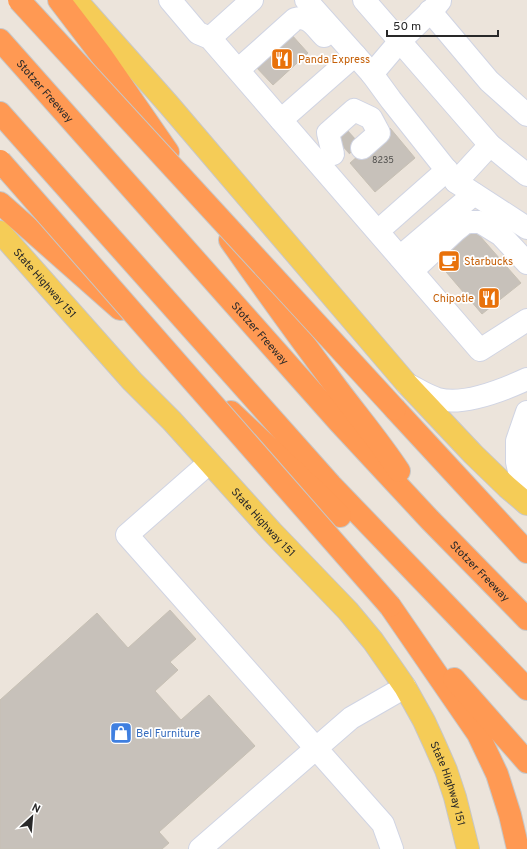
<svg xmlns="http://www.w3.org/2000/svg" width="527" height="849" font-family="Overpass,sans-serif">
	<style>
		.building { fill: #c7c1ba; stroke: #c7c0b4 }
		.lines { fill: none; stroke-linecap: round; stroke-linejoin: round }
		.minor-tunnel { stroke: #c5bfb7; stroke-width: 22; stroke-dasharray: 22 11; stroke-linecap: butt }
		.minor-casing { stroke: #d0d4e3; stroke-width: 24 }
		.major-casing { stroke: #c7c7c7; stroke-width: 24 }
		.highway-casing { stroke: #c7c7c7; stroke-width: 24 }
		.minor { stroke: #fff; stroke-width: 22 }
		.major { stroke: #f5cc57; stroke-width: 22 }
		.highway { stroke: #ff9953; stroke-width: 22 }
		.highway-bridge-casing { stroke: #c7c7c7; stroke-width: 24; stroke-linecap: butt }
		.highway-bridge { stroke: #ff9953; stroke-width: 22 }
		.labels { text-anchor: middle; stroke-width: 3.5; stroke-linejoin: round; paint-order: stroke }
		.number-label { font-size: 9px; fill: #504f4d }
		.food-label { font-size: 11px; fill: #c56008; stroke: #fff; text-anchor: start }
		.street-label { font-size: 11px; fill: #292929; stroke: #fff }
		.shop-label { font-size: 11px; fill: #366cbe; stroke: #fff; text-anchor: start }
	</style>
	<rect width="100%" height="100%" fill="#ece4db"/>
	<g class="building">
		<path d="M291,34L308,53L273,85L255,66Z"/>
		<path d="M390,128L415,158L375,192L350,163Z"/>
		<path d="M472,227L521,283L482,314L435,259Z"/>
		<path d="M170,610L196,639L170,662L178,670L155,691L181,720L209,695L255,746L159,832L169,843L162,849H0V700L97,613L128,648Z"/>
	</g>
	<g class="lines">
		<path class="minor-tunnel" d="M342,146L353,136"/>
		<g class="minor-casing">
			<g id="minor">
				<path d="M170,0L198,33L210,38L480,350L527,320"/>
				<path d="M306,0L372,74L391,100L456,182L527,228"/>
				<path d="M364,0L490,145L527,175"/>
				<path d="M430,11L489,81L527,115"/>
				<path d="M210,38L252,0"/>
				<path d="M238,70L295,19C309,15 315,27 324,36"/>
				<path d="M372,74L400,41L436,6L440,1"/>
				<path d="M281,120L355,55"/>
				<path d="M333,154L328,133L354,110L371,118L379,133L362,148"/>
				<path d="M456,182L490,145"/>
				<path d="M378,231L447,170"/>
				<path d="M400,257L474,194"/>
				<path d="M412,271L455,231L465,223L471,222H480L501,235L527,263"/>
				<path d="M407,384C417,389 427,396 438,399C464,406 503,390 527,379"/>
				<path d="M209,463L127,535L383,824L392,849"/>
				<path d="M526,503L517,462V441L527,412"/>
				<path d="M200,849L351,718L405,687"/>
			</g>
		</g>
		<g class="major-casing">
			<g id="major">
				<path d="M76,0L169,105L407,384L473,454L507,487L527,504"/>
				<path id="s1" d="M0,232L132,381L172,421L272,532L348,611L373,641L405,687L424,721L435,745L446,770L455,797L468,849"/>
			</g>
		</g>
		<g class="highway-casing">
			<g id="highway">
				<path d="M59,0L101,55L168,152"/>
				<path id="s2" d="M0,40L338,421L430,520L527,619"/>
				<path d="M0,113L331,485L527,689"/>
				<path d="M0,203L120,309"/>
				<path d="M230,240C265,290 301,340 337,388C358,416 380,442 399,471"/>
				<path d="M395,409L527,552"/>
				<path d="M231,412L317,493L340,516"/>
				<path d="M390,606L478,734L497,774L510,815L518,849"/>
				<path d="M454,679L527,762"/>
			</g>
		</g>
		<use href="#minor" class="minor"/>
		<use href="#major" class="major"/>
		<use href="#highway" class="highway"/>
		<g class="highway-bridge-casing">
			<g id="highway-bridge">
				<path d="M19,0L395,409"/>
				<path d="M0,161L390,606"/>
			</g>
		</g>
		<use href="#highway-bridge" class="highway-bridge"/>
	</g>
	<defs>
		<g id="restaurant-square" transform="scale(1.15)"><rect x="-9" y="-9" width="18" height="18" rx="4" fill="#e8710a" stroke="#fff"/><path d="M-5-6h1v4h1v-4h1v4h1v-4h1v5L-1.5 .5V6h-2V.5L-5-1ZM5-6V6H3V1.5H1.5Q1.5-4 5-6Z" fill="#fff"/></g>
		<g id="cafe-square" transform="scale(1.15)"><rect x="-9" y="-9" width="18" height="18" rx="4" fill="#e8710a" stroke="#fff"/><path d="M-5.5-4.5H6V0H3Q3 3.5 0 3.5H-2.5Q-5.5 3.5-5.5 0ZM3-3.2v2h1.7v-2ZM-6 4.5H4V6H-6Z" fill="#fff"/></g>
		<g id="shop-square" transform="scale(1.15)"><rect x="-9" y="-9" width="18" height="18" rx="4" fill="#3f7fe0" stroke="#fff"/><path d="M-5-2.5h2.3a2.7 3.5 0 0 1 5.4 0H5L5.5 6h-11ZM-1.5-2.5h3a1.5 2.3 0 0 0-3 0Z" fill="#fff"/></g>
	</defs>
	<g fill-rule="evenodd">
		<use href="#restaurant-square" x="282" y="59"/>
		<use href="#cafe-square" x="449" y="261"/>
		<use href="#restaurant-square" x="489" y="298"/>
		<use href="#shop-square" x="121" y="733"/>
	</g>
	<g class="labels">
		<g class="number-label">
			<text x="383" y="163">8235</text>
		</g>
		<g class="food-label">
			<text x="298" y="63">Panda Express</text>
			<text x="464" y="265">Starbucks</text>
			<text x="474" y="302" text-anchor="end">Chipotle</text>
		</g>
		<g class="street-label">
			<text dy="4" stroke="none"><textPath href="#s2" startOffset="68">Stotzer Freeway</textPath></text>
			<text dy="4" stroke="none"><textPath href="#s1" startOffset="68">State Highway 151</textPath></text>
			<text dy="4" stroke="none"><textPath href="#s2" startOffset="392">Stotzer Freeway</textPath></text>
			<text dy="4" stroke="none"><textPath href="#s1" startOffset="392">State Highway 151</textPath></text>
			<text dy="4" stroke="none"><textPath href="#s2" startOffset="716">Stotzer Freeway</textPath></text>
			<text dy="4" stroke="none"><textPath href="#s1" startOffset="716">State Highway 151</textPath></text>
		</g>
		<g class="shop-label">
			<text x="136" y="737">Bel Furniture</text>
		</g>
	</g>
	<g transform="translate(32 817) rotate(26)" stroke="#ffffff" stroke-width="3" paint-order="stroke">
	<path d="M0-3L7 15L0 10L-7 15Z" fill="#292929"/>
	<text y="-6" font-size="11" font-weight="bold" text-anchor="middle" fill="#292929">N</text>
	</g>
	<path d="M387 30v6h111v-6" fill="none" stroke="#292929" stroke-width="2"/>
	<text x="393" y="30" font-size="12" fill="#292929" stroke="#ffffff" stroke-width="3" paint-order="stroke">50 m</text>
</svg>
